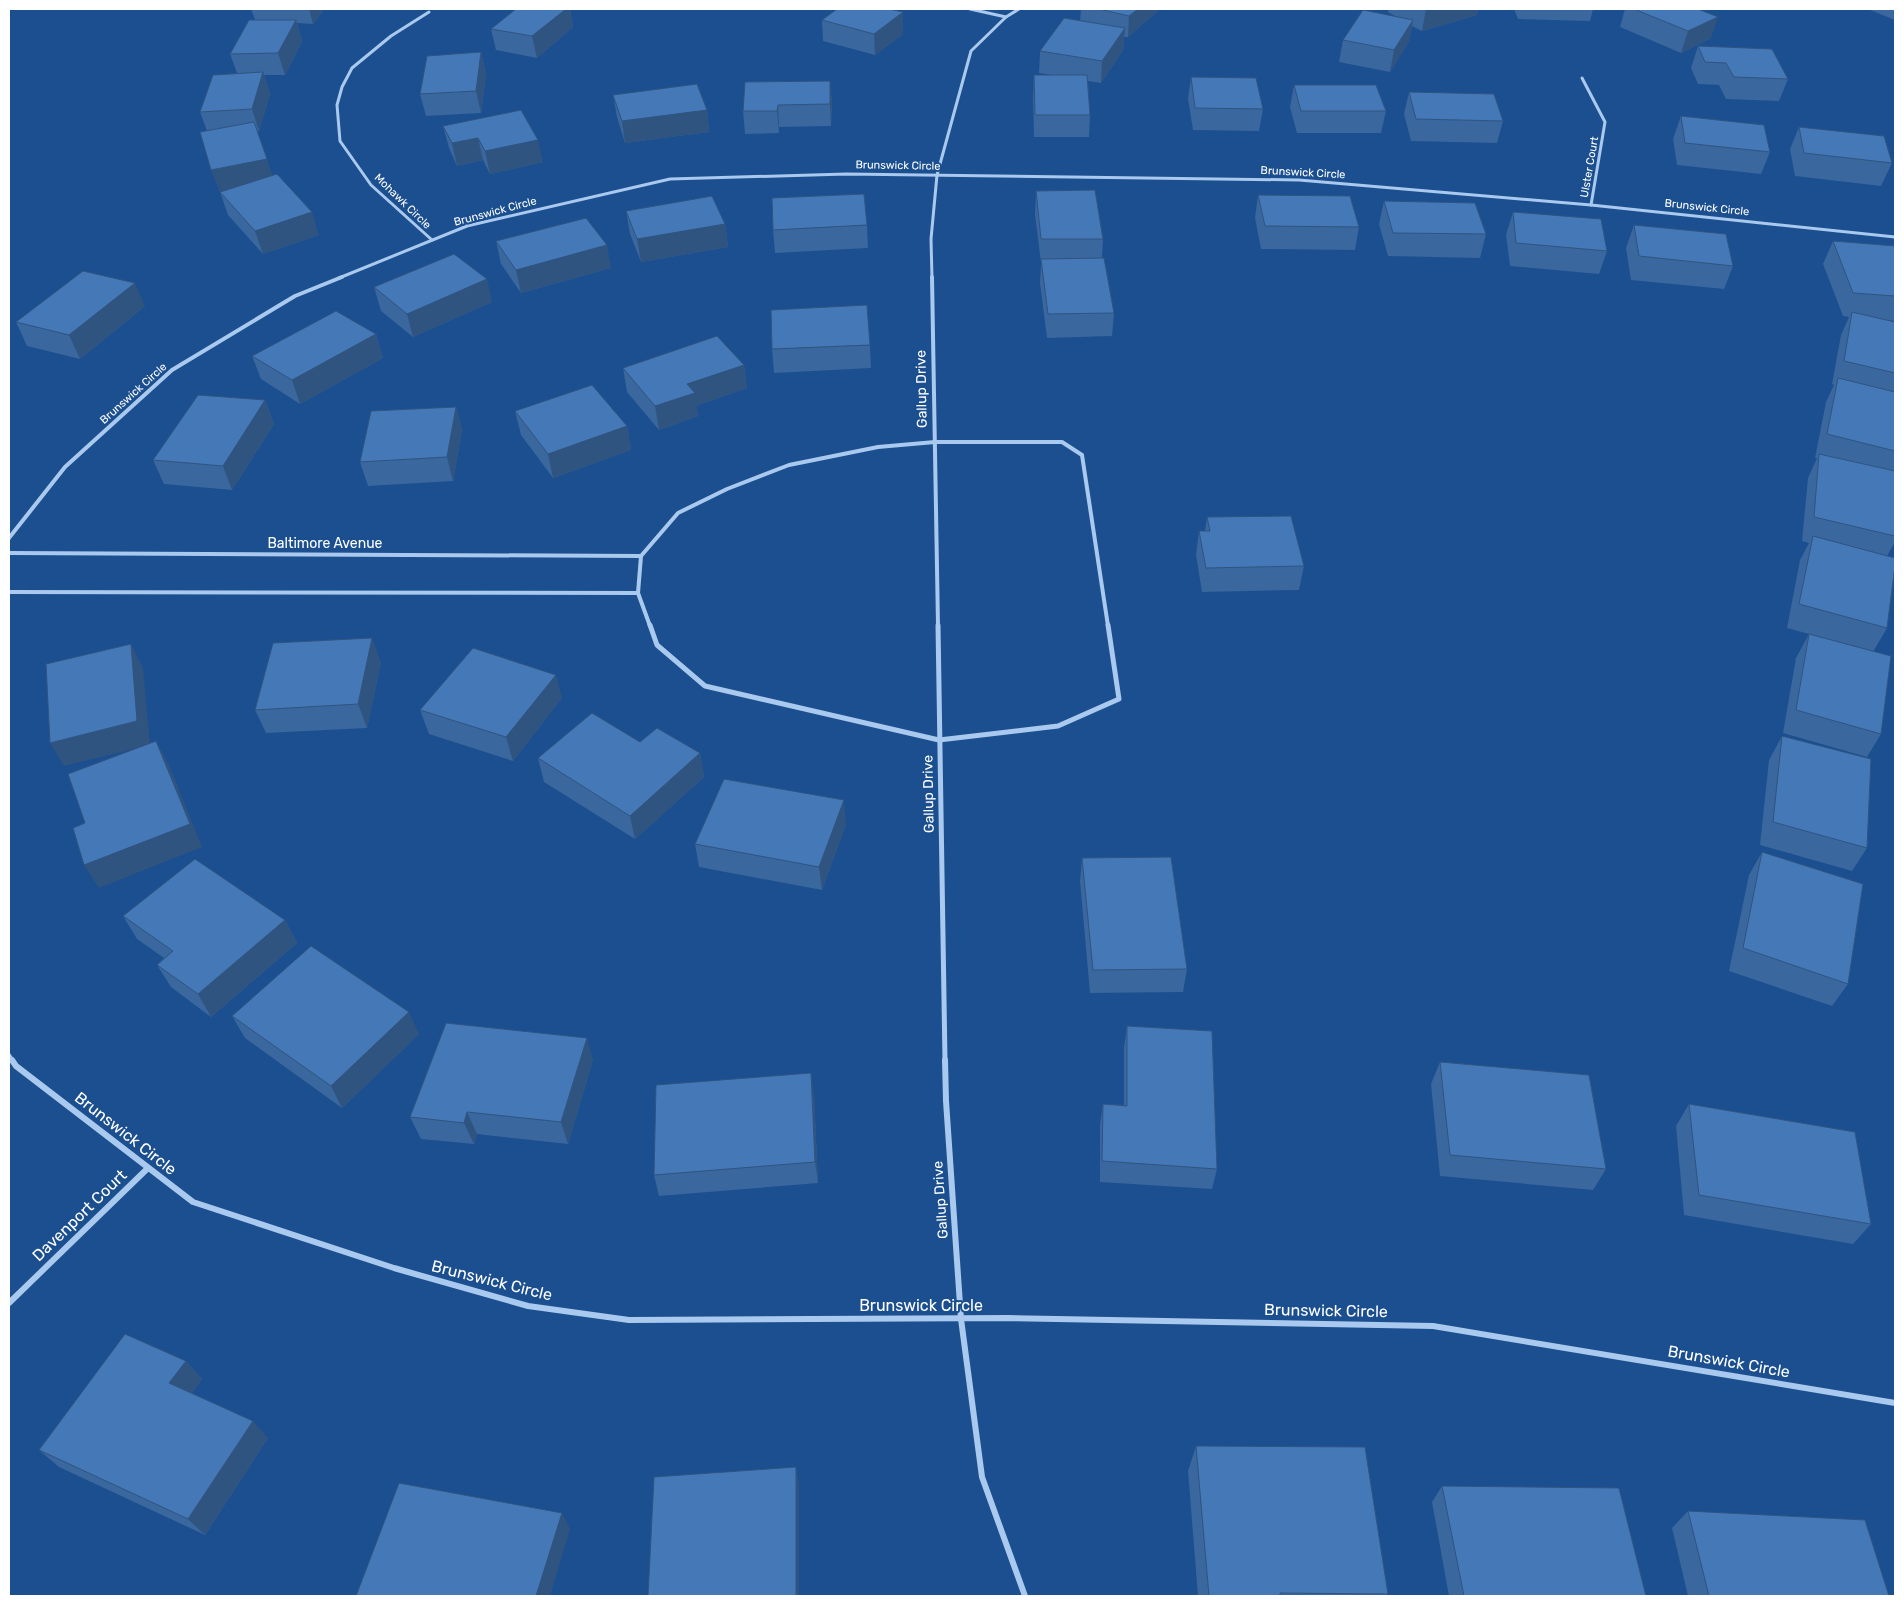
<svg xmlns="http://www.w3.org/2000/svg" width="1904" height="1605" font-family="Rubik,sans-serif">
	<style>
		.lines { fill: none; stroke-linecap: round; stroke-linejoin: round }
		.minor-far3 { stroke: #a9c9ee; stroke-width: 3 }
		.minor-far2 { stroke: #a9c9ee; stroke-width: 4 }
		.minor-far1 { stroke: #a9c9ee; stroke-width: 5 }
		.minor { stroke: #a9c9ee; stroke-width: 6 }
		.wall { fill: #3a679d }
		.shaded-wall { fill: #305480 }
		.building { fill: #4478b7; stroke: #305480 }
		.labels { text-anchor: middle; stroke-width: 4; stroke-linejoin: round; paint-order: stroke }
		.far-street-label { font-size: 11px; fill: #fff; stroke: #1b4f8f }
		.street-label { font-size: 14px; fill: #fff; stroke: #1b4f8f }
		.near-street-label { font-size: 16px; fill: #fff; stroke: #1b4f8f }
	</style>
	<rect width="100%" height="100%" fill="#1b4f8f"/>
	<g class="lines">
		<g class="minor-far3">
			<path d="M970,9L1006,17"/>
			<path d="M429,12L391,36L352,68L342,87L337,105L340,141L371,185L432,240"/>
			<path d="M1582,78L1605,122L1591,205"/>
			<path d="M339,278L467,226L670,179L846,174L1299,180L1591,205L1895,237"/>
			<path d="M932,278L931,239L937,175L971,51L1006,17L1019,9"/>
		</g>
		<g class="minor-far2">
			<path d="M932,277L938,626"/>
			<path d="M9,538L65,467L172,370L295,296L342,277"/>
			<path d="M9,553L641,556"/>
			<path d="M9,592L638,593"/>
			<path d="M650,626L638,593L641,556L678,513L727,489L789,465L878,447L935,442H1062L1082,455L1108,626"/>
		</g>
		<g class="minor-far1">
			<path d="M650,625L657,645L705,686L939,740L1058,726L1119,699L1108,625"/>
			<path d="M938,625L945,1061"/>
			<path d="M9,1056L12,1061"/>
		</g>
		<g class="minor">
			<path d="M12,1060L16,1066L193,1202L394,1268L528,1306L629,1320L1009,1318L1433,1326L1895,1403"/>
			<path d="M945,1060L946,1101L961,1319L982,1477L1025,1596"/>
			<path d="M9,1303L148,1168"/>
		</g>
	</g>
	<g class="wall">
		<path d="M251,9H324L313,24L297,23L302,41L285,75H264L270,94L259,131H257L272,175L319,235L263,254L228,215L220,192L207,131L200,112L237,73L230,54L255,20Z"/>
		<path d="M516,9H570L573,27L537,58L496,50L491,29Z"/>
		<path d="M1081,9H1160L1128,37H1124L1123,50L1101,83L1088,81L1090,115L1089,137H1034L1033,97L1034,75H1052L1039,73L1040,51L1080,21Z"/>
		<path d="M1389,9H1478L1477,15L1422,31L1412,26L1409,41L1390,72L1339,62L1343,40L1395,16L1388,12Z"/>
		<path d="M1514,9H1593L1590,21L1518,19Z"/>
		<path d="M1625,9H1698L1711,38L1681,53L1620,27Z"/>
		<path d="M1870,9H1895V20L1870,10Z"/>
		<path d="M903,12V34L875,55L823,41L822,20Z"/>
		<path d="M1698,46L1788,79L1779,101L1726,99L1719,85L1698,84L1691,68Z"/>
		<path d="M481,52L486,74L481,113L426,116L420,94Z"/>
		<path d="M1191,77L1263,109L1259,131L1193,130L1188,99Z"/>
		<path d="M830,81L832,103L831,126L779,127V133L745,134L743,111Z"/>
		<path d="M1294,85L1386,111L1381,133H1297L1290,107Z"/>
		<path d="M1409,92L1503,121L1497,143L1411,141L1404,114Z"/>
		<path d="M613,95L707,110L709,132L625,143L617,117Z"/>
		<path d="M1681,116L1770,152L1761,174L1677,165L1673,139Z"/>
		<path d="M443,126L543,162L490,174L483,160L457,166L449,148Z"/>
		<path d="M1799,127L1892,163L1881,186L1795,176L1790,149Z"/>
		<path d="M1036,191L1103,239L1102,258L1114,313L1112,336L1047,338L1040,283L1041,263L1035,214Z"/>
		<path d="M1258,195L1359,227L1355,250L1261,249L1255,218Z"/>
		<path d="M1384,201L1486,234L1480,258L1388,256L1379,224Z"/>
		<path d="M626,211L725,224L728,247L641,262L630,234Z"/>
		<path d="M1513,212L1607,251L1599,274L1510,266L1506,235Z"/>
		<path d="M867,225L868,248L775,253L773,230Z"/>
		<path d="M1634,225L1733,266L1724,289L1631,280L1626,248Z"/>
		<path d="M496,241L611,268L521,293L501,264Z"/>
		<path d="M1833,241L1895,246V321L1888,320L1895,322V542L1887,556V628L1873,652L1881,734L1867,757L1783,733L1796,658L1809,634L1787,628L1800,560L1809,543L1802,541L1808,478L1817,458H1815L1826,402L1834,385L1832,384L1841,335L1849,317L1843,316L1823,264Z"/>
		<path d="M374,287L492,302L413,337L381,311Z"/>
		<path d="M145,306L80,359L27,346L16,322Z"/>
		<path d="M376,334L383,358L300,404L261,379L252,356Z"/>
		<path d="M870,345L871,368L774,373L772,349Z"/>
		<path d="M744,365L747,388L696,406L698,416L659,430L627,392L623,368Z"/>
		<path d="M265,400L274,424L232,490L164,484L153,460Z"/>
		<path d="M456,407L462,430L453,481L368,486L360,462Z"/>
		<path d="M515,411L627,426L631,450L553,478L521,435Z"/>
		<path d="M1207,517L1304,566L1299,590L1202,592L1196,555L1199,531H1205Z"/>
		<path d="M381,662L367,728L266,733L255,710Z"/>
		<path d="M562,698L513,761L429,734L420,710Z"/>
		<path d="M1782,736L1867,848L1852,871L1760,845L1769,760Z"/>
		<path d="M640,742L700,753L704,777L635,839L544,782L538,758Z"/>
		<path d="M846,824L822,890L699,867L695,844Z"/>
		<path d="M1762,852L1848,984L1832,1006L1729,971L1749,875Z"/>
		<path d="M1082,858L1187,969L1183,992L1090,993L1080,881Z"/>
		<path d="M123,916L285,920L297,943L211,1017L171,987L157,965L164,958L137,939Z"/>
		<path d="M232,1016L419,1034L342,1108L245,1038Z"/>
		<path d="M1127,1026L1217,1169L1212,1189L1100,1182V1125L1103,1104L1124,1105V1048Z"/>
		<path d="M593,1060L568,1144L477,1134L474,1144L421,1139L410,1117Z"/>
		<path d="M1440,1062L1606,1169L1593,1190L1440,1176L1431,1084Z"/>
		<path d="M814,1095L818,1183L659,1196L654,1175Z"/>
		<path d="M1689,1104L1871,1224L1853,1244L1684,1215L1676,1126Z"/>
		<path d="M186,1361L202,1379L192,1393L268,1438L205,1535L59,1467L39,1450Z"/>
		<path d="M1196,1446L1388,1594L1386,1596H1198L1188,1471Z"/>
		<path d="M1442,1486L1646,1596H1449L1432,1502Z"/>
		<path d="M1688,1511L1889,1596H1688L1672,1528Z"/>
	</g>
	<g class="shaded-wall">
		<path d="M309,9H324L313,24Z"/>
		<path d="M566,9H570L573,27L537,58L532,36Z"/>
		<path d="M1138,9H1160L1128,37L1129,16Z"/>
		<path d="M1430,9H1478L1477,15L1422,31L1426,10Z"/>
		<path d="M903,12V34L875,55L874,34Z"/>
		<path d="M1718,17L1711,38L1681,53L1688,31Z"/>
		<path d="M296,20L302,41L285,75L278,53Z"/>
		<path d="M1413,20L1409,41L1390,72L1394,50Z"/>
		<path d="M1125,28L1123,50L1101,83L1102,61Z"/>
		<path d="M481,52L486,74L481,113L476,91Z"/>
		<path d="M263,72L270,94L259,131L252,109Z"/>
		<path d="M830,81L832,103L831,126L830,104Z"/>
		<path d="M778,105L779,127V133L777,111Z"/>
		<path d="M707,110L709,132L625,143L622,121Z"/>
		<path d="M478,138L483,160L457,166L452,143Z"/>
		<path d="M538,140L543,162L490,174L485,151Z"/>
		<path d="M267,159L274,181L220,192L211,170Z"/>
		<path d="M312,212L319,235L263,254L255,231Z"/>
		<path d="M725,224L728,247L641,262L637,239Z"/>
		<path d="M607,245L611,268L521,293L516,270Z"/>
		<path d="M487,279L492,302L413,337L407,314Z"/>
		<path d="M135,283L145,306L80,359L69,335Z"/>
		<path d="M376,334L383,358L300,404L292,380Z"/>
		<path d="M744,365L747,388L696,406L698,416L659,430L655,406L687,384Z"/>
		<path d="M265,400L274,424L232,490L223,466Z"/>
		<path d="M456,407L462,430L453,481L447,457Z"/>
		<path d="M627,426L631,450L553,478L548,454Z"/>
		<path d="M372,638L381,662L367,728L358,704Z"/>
		<path d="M131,644L143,668L150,745L64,766L50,743Z"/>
		<path d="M556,675L562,698L513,761L506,737Z"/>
		<path d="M156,741L169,765L202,847L99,888L84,865Z"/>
		<path d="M700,753L704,777L635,839L630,816Z"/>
		<path d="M844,800L846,824L822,890L819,867Z"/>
		<path d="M285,920L297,943L211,1017L198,994Z"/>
		<path d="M409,1012L419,1034L342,1108L331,1086Z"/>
		<path d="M587,1038L593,1060L568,1144L561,1122Z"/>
		<path d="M811,1073L814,1095L818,1183L815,1162Z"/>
		<path d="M467,1112L477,1134L474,1144L464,1123Z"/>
		<path d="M186,1361L202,1379L186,1401L169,1383Z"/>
		<path d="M253,1421L268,1438L205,1535L188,1519Z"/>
		<path d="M796,1467L799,1484V1596H796Z"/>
		<path d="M562,1513L570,1529L550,1596H536Z"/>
	</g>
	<g class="building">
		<path d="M516,9H566L532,36L491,29Z"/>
		<path d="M837,9H889L903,12L874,34L822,20Z"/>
		<path d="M1099,9H1138L1129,16Z"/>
		<path d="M1634,9H1698L1718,17L1688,31Z"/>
		<path d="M1363,10L1413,20L1394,50L1343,40Z"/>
		<path d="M1064,18L1125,28L1102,61L1040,51Z"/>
		<path d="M249,20H296L278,53L230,54Z"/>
		<path d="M1698,46L1772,49L1788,79L1734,77L1726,63L1705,62Z"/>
		<path d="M481,52L476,91L420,94L427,56Z"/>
		<path d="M263,72L252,109L200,112L213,75Z"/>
		<path d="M1034,75H1087L1090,115H1035Z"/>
		<path d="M1191,77L1256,78L1263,109L1195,108Z"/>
		<path d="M830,81V104L778,105L777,111H743L745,82Z"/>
		<path d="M697,84L707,110L622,121L613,95Z"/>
		<path d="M1294,85H1376L1386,111H1301Z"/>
		<path d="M1409,92L1494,94L1503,121L1416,119Z"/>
		<path d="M521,110L538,140L485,151L478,138L452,143L443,126Z"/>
		<path d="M1681,116L1764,125L1770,152L1685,143Z"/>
		<path d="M254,122L267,159L211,170L200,132Z"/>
		<path d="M1799,127L1884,136L1892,163L1804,153Z"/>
		<path d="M277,174L312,212L255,231L220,192Z"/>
		<path d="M1095,190L1103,239H1041L1036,191Z"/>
		<path d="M864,194L867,225L773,230L772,198Z"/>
		<path d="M1258,195L1350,196L1359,227L1265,226Z"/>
		<path d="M712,196L725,224L637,239L626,211Z"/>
		<path d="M1384,201L1475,203L1486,234L1393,233Z"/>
		<path d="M1513,212L1601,219L1607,251L1516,243Z"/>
		<path d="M586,218L607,245L516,270L496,241Z"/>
		<path d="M1634,225L1726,234L1733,266L1639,256Z"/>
		<path d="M1833,241L1895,246V296L1853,293Z"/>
		<path d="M454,254L487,279L407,314L374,287Z"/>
		<path d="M1104,258L1114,313L1048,314L1041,259Z"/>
		<path d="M83,271L135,283L69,335L16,322Z"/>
		<path d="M867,305L870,345L772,349L771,310Z"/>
		<path d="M336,311L376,334L292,380L252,356Z"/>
		<path d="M1852,312L1895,322V373L1844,361Z"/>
		<path d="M717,336L744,365L687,384L695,393L655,406L623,368Z"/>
		<path d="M1838,378L1895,392V451L1827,434Z"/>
		<path d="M592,385L627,426L548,454L515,411Z"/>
		<path d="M198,395L265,400L223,466L153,460Z"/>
		<path d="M456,407L447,457L360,462L371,411Z"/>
		<path d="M1819,454L1895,471V536L1814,517Z"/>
		<path d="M1291,516L1304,566L1206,568L1199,531H1210L1207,517Z"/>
		<path d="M1813,536L1895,558V566L1887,628L1799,604Z"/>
		<path d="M1809,634L1891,656L1881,734L1796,710Z"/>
		<path d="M372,638L358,704L255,710L273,643Z"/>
		<path d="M131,644L137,721L50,743L46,664Z"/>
		<path d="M473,648L556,675L506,737L420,710Z"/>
		<path d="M592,713L640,742L657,728L700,753L630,816L538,758Z"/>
		<path d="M1782,736L1871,759L1867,848L1773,822Z"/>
		<path d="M156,741L190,824L84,865L73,828L85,823L68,774Z"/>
		<path d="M724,779L844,800L819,867L695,844Z"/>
		<path d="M1762,852L1863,884L1848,984L1743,948Z"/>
		<path d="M1171,857L1187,969L1093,970L1082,858Z"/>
		<path d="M195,859L285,920L198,994L157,965L173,951L123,916Z"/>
		<path d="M311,946L409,1012L331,1086L232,1016Z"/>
		<path d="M446,1023L587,1038L561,1122L467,1112L464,1123L410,1117Z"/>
		<path d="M1127,1026L1212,1031L1217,1169L1102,1161L1103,1104L1127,1106Z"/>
		<path d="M1440,1062L1589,1075L1606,1169L1450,1155Z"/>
		<path d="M811,1073L815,1162L654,1175L656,1085Z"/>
		<path d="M1689,1104L1855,1132L1871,1224L1699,1195Z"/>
		<path d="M125,1334L186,1361L169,1383L253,1421L188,1519L39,1450Z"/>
		<path d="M1196,1446L1365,1447L1388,1594L1280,1593V1596H1209Z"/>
		<path d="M796,1467V1596H648L654,1477Z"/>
		<path d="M399,1483L562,1513L536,1596H356Z"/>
		<path d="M1442,1486L1619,1488L1646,1596H1464Z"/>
		<path d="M1688,1511L1865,1520L1889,1596H1709Z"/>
	</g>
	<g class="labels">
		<g class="far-street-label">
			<text transform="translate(898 165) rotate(1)" y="4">Brunswick Circle</text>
			<text transform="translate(1589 167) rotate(-80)" y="4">Ulster Court</text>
			<text transform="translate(1303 172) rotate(3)" y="4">Brunswick Circle</text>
			<text transform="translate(403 201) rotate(44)" y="4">Mohawk Circle</text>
			<text transform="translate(1707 207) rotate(6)" y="4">Brunswick Circle</text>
			<text transform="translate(495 211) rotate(-15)" y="4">Brunswick Circle</text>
			<text transform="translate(133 393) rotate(-42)" y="4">Brunswick Circle</text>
		</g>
		<g class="street-label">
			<text transform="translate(921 389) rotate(-91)" y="5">Gallup Drive</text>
			<text x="325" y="548">Baltimore Avenue</text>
			<text transform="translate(928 794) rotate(-91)" y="5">Gallup Drive</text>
			<text transform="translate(940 1200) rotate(-94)" y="5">Gallup Drive</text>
		</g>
		<g class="near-street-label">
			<text transform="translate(126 1133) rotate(38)" y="6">Brunswick Circle</text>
			<text transform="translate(79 1215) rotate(-44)" y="6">Davenport Court</text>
			<text transform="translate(492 1280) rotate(14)" y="6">Brunswick Circle</text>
			<text x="921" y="1311">Brunswick Circle</text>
			<text transform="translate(1326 1310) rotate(1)" y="6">Brunswick Circle</text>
			<text transform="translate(1729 1361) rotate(10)" y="6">Brunswick Circle</text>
		</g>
	</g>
	<rect width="1904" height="1605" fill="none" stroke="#ffffff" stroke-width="20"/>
</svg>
